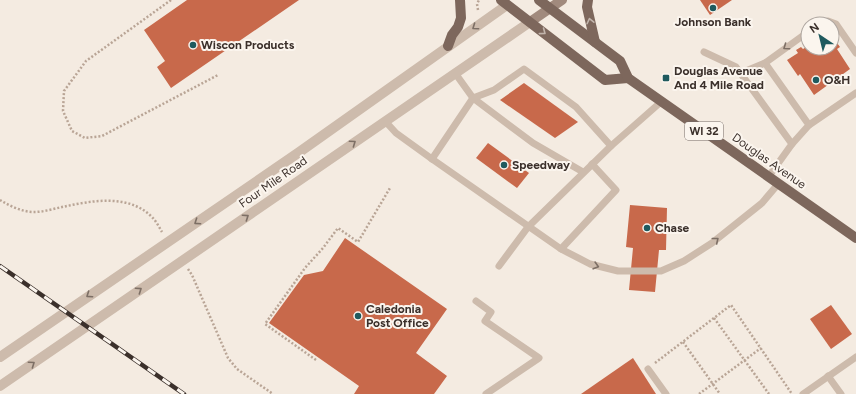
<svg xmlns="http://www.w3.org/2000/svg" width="856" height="394" font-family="Figtree,sans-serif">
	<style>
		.building { fill: #c8694b }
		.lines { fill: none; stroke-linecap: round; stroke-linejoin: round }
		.path { stroke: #b9a596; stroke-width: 2.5; stroke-dasharray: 2 2; stroke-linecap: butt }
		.service { stroke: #cdbbac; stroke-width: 7 }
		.tertiary { stroke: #cdbbac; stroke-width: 10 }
		.secondary { stroke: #a18a7d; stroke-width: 10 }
		.primary { stroke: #7d675c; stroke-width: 10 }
		.rail-casing { stroke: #3b302b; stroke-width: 4.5 }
		.rail { stroke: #fbf5ee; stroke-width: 3; stroke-dasharray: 9; stroke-linecap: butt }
		.oneway { stroke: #c2b5ac }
		.oneway2 { stroke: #7d6f65 }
		.poi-dot { fill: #1f5a5e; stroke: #fbf5ee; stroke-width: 1.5 }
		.labels { text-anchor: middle; stroke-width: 4; stroke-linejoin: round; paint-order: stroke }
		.shield { fill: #fbf5ee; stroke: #756b66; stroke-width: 1 }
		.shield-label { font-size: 11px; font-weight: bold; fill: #3b302b }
		.poi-label { font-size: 12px; font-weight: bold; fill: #3b302b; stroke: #fbf5ee; text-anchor: start }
		.street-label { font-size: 12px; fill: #3b302b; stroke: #fbf5ee }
	</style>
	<rect width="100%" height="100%" fill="#f4ebe1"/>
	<g class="building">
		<path d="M187,0H299L171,88L157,67L165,61L144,30Z"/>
		<path d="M700,0H732L710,15Z"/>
		<path d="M832,36L840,47L837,49L850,69L814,95L800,74L798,76L787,60L798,53L796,50L801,47L803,49L808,46V48H832Z"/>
		<path d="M524,83L578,122L555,138L500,100Z"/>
		<path d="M488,143L529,173L517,188L476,158Z"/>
		<path d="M630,205L667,208L666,250H659L655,292L629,290L633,248L626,247Z"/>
		<path d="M345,238L447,309L416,353L447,376L434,394H354L359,386L269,323L304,275L323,271Z"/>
		<path d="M831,305L852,334L831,349L810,319Z"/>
		<path d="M633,358L656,394H581Z"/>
	</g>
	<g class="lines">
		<g class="path">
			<path d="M171,0L86,61L64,91L63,111L72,131L85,138L102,136L218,75"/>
			<path d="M478,10L477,4L479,0"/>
			<path d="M0,200C10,206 22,212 34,212C43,212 53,209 62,207C91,201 128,193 152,217C156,221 159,227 162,232"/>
			<path d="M188,269L192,275L228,358L237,369L273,394"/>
			<path d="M714,318L769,394"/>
			<path d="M683,342L720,394"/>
			<path d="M316,360L265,324L305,268L323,248L338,228L358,242L390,188"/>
			<path d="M655,363L731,305L792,394"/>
			<path d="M699,394L761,348"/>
		</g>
		<g class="service">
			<path d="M819,24L828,21L836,24L856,53"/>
			<path d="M704,52L736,67L792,144L769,176"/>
			<path d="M765,63L809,125L792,144"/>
			<path d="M455,73L473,98L533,143L583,172"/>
			<path d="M741,73L765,63L808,32"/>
			<path d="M385,121L396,133L432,159L561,249L616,190L592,164"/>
			<path d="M809,125L856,93"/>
			<path d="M432,159L473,98L494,90L524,69L576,107L611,146"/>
			<path d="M561,249L590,264L618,271H661L684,261L712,243L762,203L779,183"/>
			<path d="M499,266L528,227L611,146L662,101"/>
			<path d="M476,301L491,312L485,321L539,358L486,394"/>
			<path d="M648,369L666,394"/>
			<path d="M828,376L841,394"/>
			<path d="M803,394L856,357"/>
		</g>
		<g class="tertiary">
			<path d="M0,357L298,153L507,5"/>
			<path d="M0,386L530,22"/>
		</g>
		<path class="secondary" d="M530,22L562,0"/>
		<g class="primary">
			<path d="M501,0L605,80L628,78"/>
			<path d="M539,0L620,61L628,78L856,238"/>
			<path d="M588,0L587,7L595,42"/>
			<path d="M448,46L452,35L458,27L461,18L460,0"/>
		</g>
		<g class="rail-casing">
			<path id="rail" d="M0,266L184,394"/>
		</g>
		<use href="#rail" class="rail"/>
	</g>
	<defs><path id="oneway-chevron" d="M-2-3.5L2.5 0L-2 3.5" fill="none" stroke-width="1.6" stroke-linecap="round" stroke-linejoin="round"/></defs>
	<g class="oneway">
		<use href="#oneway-chevron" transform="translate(590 21) rotate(-103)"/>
		<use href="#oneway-chevron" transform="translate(543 32) rotate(37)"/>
	</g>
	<g class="oneway2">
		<use href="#oneway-chevron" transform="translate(475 27) rotate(145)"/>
		<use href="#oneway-chevron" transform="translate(786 47) rotate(145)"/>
		<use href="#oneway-chevron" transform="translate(353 143) rotate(-35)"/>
		<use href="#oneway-chevron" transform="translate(246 217) rotate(-34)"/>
		<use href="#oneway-chevron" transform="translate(197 222) rotate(146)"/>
		<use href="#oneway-chevron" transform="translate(716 240) rotate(-39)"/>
		<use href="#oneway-chevron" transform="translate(596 266) rotate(16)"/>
		<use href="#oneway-chevron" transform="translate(139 290) rotate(-34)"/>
		<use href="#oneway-chevron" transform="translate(89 295) rotate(146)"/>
		<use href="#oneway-chevron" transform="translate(32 364) rotate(-35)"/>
	</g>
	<g class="poi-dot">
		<circle cx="713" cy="8" r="4"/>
		<circle cx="193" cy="45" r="4"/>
		<rect x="662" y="74" width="8" height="8" rx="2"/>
		<circle cx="816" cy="80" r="4"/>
		<circle cx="504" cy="165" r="4"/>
		<circle cx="647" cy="228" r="4"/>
		<circle cx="358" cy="316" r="4"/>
	</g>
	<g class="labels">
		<rect class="shield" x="685" y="122" width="38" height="18" rx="3"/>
		<g class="shield-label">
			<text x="704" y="135">WI 32</text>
		</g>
		<g class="poi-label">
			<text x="713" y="26" text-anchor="middle">Johnson Bank</text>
			<text x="201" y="49">Wiscon Products</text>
			<text x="674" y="75">Douglas Avenue<tspan x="674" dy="14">And 4 Mile Road</tspan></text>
			<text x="824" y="84">O&amp;H</text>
			<text x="512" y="169">Speedway</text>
			<text x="655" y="232">Chase</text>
			<text x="366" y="313">Caledonia<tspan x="366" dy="14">Post Office</tspan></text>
		</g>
		<g class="street-label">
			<text transform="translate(769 161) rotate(35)" y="4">Douglas Avenue</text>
			<text transform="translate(273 182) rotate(-35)" y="4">Four Mile Road</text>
		</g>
	</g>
	<g transform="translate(820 36) rotate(325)"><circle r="19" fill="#fbf5ee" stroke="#aea6a0"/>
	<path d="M0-3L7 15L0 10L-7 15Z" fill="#1f5a5e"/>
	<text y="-6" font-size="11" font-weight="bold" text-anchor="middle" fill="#3b302b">N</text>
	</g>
</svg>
